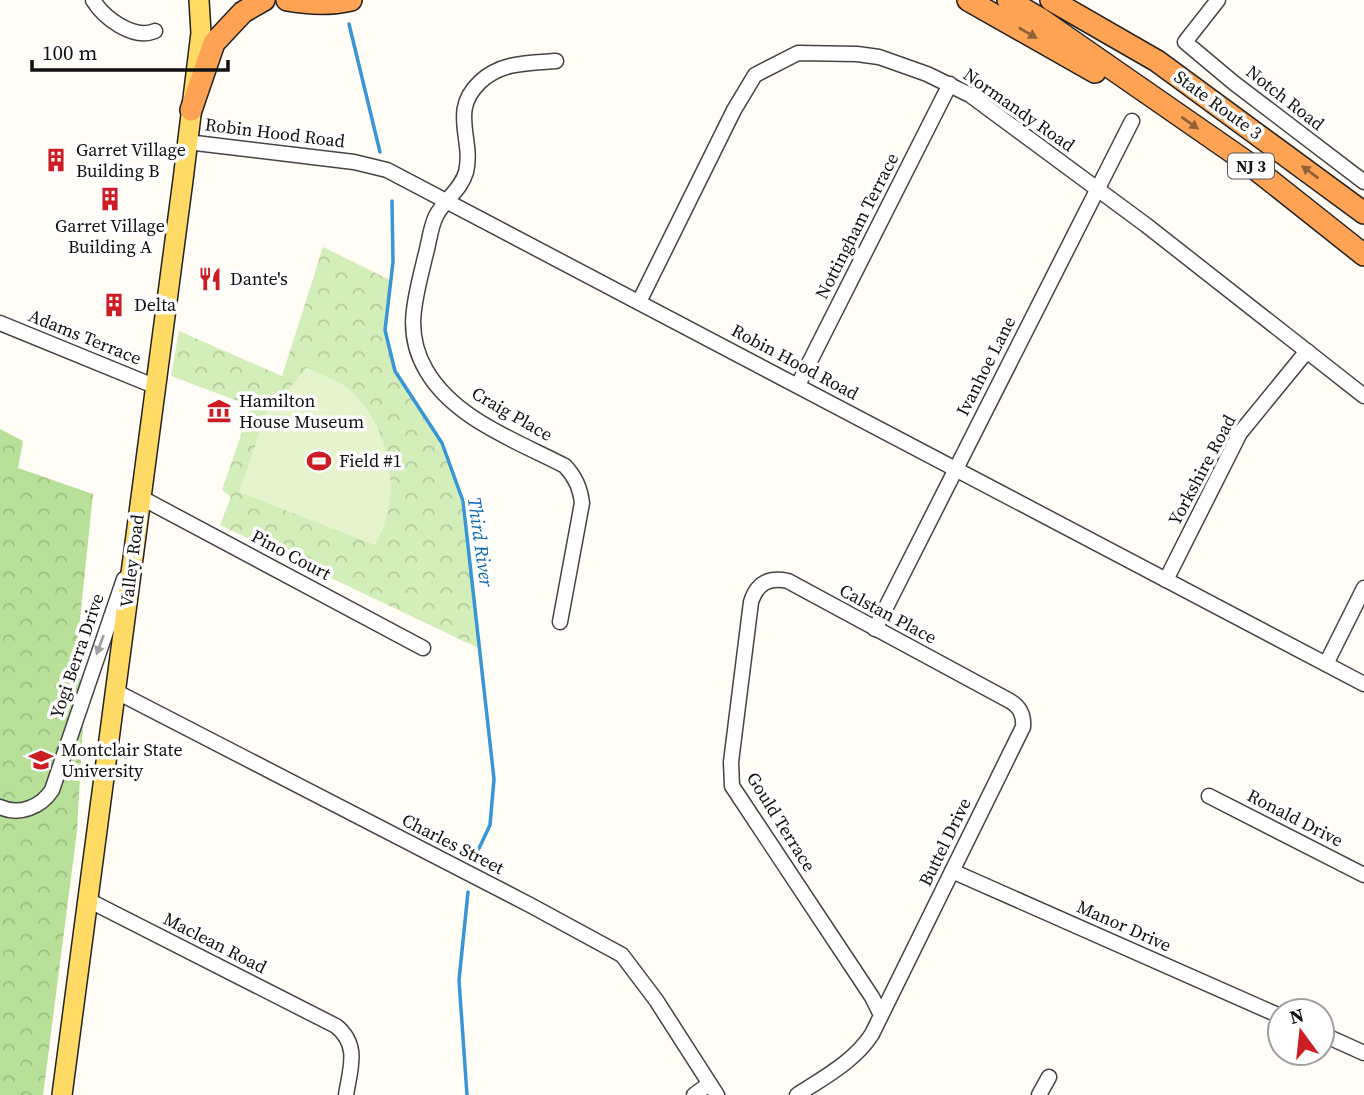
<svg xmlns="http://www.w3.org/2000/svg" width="1364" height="1095" font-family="'Source Serif 4',serif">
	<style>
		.forest { fill: url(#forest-crowns) }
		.park { fill: url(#park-crowns) }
		.pitch { fill: #e6f4cd }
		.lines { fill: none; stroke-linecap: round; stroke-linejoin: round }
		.stream { stroke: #3796d7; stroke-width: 3.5 }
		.minor-casing { stroke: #444; stroke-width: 17 }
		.major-casing { stroke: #222; stroke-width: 22 }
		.highway-casing { stroke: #222; stroke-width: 24 }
		.minor { stroke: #fff; stroke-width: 14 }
		.major { stroke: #ffdb65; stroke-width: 19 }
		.highway { stroke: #fea354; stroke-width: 21 }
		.oneway { fill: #936136 }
		.oneway2 { fill: #a0a0a0 }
		.labels { text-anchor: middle; stroke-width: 7; stroke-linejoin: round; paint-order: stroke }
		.shield { fill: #fff; stroke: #585858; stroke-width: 2 }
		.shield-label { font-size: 16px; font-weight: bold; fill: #111 }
		.street-label { font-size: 18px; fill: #111; stroke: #fff }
		.poi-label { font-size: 18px; fill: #111; stroke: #fff; text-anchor: start }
		.water-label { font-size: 19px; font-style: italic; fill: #0f67ae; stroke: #fff }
	</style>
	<defs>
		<pattern id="forest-crowns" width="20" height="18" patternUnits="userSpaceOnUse" patternTransform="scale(1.75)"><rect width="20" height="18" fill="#b8e098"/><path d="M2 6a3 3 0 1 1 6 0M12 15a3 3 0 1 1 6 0" fill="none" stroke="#9dbf82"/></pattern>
		<pattern id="park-crowns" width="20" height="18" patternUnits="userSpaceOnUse" patternTransform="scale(1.75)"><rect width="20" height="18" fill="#d4eeba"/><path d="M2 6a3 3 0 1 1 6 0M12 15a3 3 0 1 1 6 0" fill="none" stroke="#b5cb9f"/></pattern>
	</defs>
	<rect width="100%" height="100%" fill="#fffdf5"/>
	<path class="forest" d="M0,429L23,441L18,468L93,494L75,667L85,689L77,831L43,1095H0Z"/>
	<path class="park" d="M323,247L390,280L385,330L395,371L442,443L463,501L480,649L220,525L231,497L222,490L251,406L171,376L179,331L282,376Z"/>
	<path class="pitch" d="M307,367C321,376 337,379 350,390C392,429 403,497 375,545L239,492L270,403L281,399Z"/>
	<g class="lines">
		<g class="stream">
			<path d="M349,24L380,152"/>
			<path d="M392,201L393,262L385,330L395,371L442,443L463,501L494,779L490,825L474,859"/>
			<path d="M467,1095L459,980L468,892"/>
		</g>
		<g class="minor-casing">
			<g id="minor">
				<path d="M93,0C104,18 133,40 155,31"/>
				<path d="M1218,0L1185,42L1234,83L1364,182"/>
				<path d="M556,61C529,63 501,62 480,82C449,111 474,139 466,172C461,190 444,200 436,216C430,228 429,244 425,257C416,297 403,331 426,370C454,419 517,441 565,466C575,477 580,487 582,503L560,622"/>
				<path d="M187,142L354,162L387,170L1364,684"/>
				<path d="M639,302L734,110L755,75L798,53L857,54L879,57L927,74L970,95L1146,225L1364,396"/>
				<path d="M0,323L154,386"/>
				<path d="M798,385L950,84"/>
				<path d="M140,497L423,648"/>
				<path d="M1166,580L1240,433L1307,351"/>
				<path d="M875,629L1132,121"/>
				<path d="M1326,664L1364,588"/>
				<path d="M115,691L530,905L622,955L656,1000L717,1095"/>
				<path d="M1209,796L1364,875"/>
				<path d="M0,807C19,816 41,807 52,790L124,579"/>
				<path d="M952,871L1280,1016"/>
				<path d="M88,900L336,1026C360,1045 350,1069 346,1095"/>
				<path d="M1322,1034L1364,1053"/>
				<path d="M694,1095L709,1084"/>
				<path d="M797,1095C823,1078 855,1061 872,1034L1023,727C1024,715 1020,707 1010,701L788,581C769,577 757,583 751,602L731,762L732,786L872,997L881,1015"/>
				<path d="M1039,1095L1049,1077"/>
			</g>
		</g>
		<g class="major-casing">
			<path id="major" d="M62,1095L183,180L201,33L199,0"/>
		</g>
		<g class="highway-casing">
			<g id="highway">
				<path d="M287,0C309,4 330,5 351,0"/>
				<path d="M968,0L1095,72"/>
				<path d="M1008,0L1039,18L1248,163L1364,255"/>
				<path d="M1051,0L1157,61L1364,213"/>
				<path d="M191,110L214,43L243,12L264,0"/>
			</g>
		</g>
		<use href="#minor" class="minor"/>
		<use href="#major" class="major"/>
		<use href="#highway" class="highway"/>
	</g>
	<defs><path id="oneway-solid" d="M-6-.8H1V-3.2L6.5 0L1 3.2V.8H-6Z" transform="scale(1.75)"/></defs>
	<g class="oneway">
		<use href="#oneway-solid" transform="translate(1028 33) rotate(30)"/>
		<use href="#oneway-solid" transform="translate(1190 123) rotate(35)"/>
		<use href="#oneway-solid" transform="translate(1310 172) rotate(-143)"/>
	</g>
	<use class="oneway2" href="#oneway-solid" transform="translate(100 645) rotate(110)"/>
	<defs>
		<g id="building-bare" transform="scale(1.89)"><path d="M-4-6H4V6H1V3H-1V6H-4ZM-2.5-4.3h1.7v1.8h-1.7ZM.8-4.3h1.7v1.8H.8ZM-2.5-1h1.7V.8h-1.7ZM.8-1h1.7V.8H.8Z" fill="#cd1d24" stroke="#fff" stroke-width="2.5" paint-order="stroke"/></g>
		<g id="restaurant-bare" transform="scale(1.89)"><path d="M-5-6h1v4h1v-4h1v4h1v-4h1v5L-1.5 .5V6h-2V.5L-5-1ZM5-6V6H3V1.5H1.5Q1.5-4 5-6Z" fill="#cd1d24" stroke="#fff" stroke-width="2.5" paint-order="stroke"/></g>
		<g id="museum-bare" transform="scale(1.89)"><path d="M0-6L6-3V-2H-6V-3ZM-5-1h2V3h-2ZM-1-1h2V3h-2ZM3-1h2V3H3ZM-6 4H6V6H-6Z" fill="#cd1d24" stroke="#fff" stroke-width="2.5" paint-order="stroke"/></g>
		<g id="stadium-bare" transform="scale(1.89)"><path d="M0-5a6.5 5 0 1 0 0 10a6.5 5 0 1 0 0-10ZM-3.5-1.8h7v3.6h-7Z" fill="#cd1d24" stroke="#fff" stroke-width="2.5" paint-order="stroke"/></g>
		<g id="university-bare" transform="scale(1.89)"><path d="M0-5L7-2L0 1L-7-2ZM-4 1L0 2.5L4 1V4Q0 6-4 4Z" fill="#cd1d24" stroke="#fff" stroke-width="2.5" paint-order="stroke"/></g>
	</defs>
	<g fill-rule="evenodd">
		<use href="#building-bare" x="56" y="160"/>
		<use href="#building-bare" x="110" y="199"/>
		<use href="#restaurant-bare" x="210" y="279"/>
		<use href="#building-bare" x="114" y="305"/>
		<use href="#museum-bare" x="219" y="411"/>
		<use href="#stadium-bare" x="319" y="461"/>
		<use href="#university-bare" x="41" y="760"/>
	</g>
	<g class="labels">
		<rect class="shield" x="1228" y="153.5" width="46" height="25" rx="5"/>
		<g class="shield-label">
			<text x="1251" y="172">NJ 3</text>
		</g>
		<g class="street-label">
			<text transform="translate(1285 98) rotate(38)" y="6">Notch Road</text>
			<text transform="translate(1218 105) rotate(36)" y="6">State Route 3</text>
			<text transform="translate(1019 110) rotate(35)" y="6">Normandy Road</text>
			<text transform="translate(275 133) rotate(7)" y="6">Robin Hood Road</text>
			<text transform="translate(857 226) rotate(-63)" y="6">Nottingham Terrace</text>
			<text transform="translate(85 337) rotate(22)" y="6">Adams Terrace</text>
			<text transform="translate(795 362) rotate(28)" y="6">Robin Hood Road</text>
			<text transform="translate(986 366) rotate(-63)" y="6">Ivanhoe Lane</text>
			<text transform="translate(512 414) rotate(30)" y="6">Craig Place</text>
			<text transform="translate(1202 470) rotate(-62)" y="6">Yorkshire Road</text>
			<text transform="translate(291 555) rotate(28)" y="6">Pino Court</text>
			<text transform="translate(132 561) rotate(-83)" y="6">Valley Road</text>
			<text transform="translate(888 614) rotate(28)" y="6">Calstan Place</text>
			<text transform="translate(77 656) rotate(-71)" y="6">Yogi Berra Drive</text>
			<text transform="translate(1295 818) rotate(27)" y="6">Ronald Drive</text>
			<text transform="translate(781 822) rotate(58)" y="6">Gould Terrace</text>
			<text transform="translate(945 842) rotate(-64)" y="6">Buttel Drive</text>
			<text transform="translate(453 844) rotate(27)" y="6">Charles Street</text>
			<text transform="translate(1124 926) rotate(24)" y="6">Manor Drive</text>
			<text transform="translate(215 943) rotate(27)" y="6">Maclean Road</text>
		</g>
		<g class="poi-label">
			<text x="76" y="156">Garret Village<tspan x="76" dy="21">Building B</tspan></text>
			<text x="110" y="232" text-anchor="middle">Garret Village<tspan x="110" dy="21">Building A</tspan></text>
			<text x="230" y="285">Dante's</text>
			<text x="134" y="311">Delta</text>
			<text x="239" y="407">Hamilton<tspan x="239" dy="21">House Museum</tspan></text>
			<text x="339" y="467">Field #1</text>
			<text x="61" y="756">Montclair State<tspan x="61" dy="21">University</tspan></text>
		</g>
		<g class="water-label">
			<text transform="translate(481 542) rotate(82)" y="7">Third River</text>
		</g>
	</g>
	<g transform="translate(1301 1032) rotate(345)"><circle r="33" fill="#ffffff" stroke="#a0a0a0" stroke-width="2"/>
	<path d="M0-5L12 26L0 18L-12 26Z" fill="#cd1d24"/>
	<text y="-10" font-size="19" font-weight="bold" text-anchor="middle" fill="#111111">N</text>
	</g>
	<path d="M32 60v10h196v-10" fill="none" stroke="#111111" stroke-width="3.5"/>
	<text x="42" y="60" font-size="21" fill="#111111" stroke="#ffffff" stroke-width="5" paint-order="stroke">100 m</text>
</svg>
